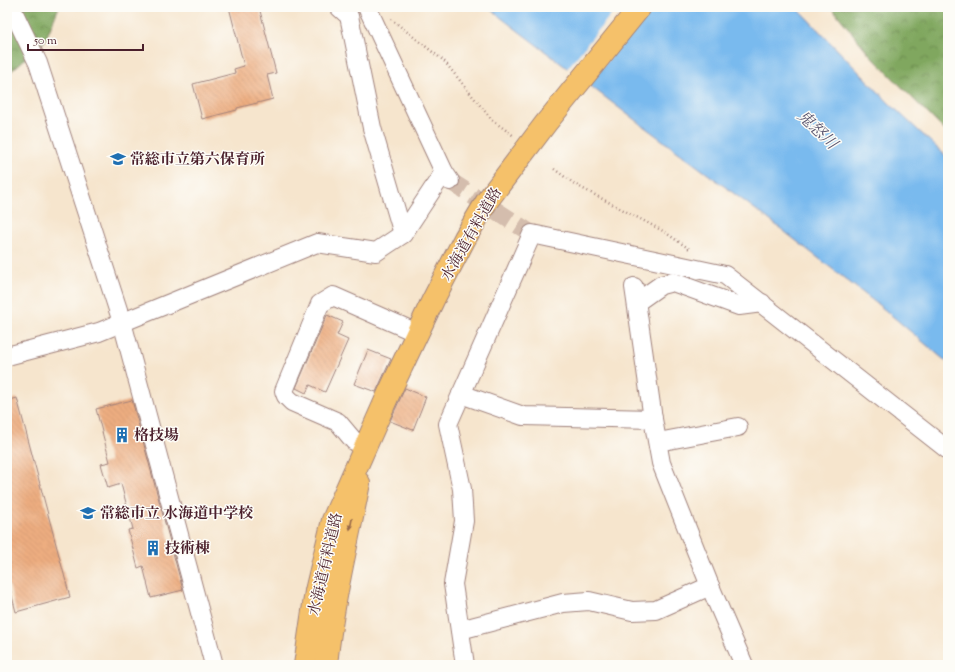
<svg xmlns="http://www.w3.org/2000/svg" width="955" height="672" font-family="'Sorts Mill Goudy','Noto Serif JP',serif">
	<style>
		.forest { fill: url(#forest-crowns); stroke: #656344 }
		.water { fill: #79baee; stroke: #626c8c }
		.pier { fill: #f6e5cd }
		.building { fill: url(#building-back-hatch) }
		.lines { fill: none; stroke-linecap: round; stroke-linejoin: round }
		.minor-tunnel { stroke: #d4bdad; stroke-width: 18; stroke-dasharray: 18 9; stroke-linecap: butt }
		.minor-casing { stroke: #a0827c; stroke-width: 20 }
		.highway-casing { stroke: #a0827c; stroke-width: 24 }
		.path { stroke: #a0827c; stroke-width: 2.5; stroke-dasharray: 1 3; stroke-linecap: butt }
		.minor { stroke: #fff; stroke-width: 18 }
		.highway { stroke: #f5c16b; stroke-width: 22 }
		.oneway { fill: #976848 }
		.labels { text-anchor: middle; stroke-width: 3; stroke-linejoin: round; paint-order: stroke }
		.poi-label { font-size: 15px; font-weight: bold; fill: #4a1f2b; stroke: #fdfcf7; text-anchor: start }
		.street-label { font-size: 15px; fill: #4a1f2b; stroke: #fdfcf7 }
		.water-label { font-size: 16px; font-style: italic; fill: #5a556f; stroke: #fdfcf7 }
	</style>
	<defs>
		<pattern id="forest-crowns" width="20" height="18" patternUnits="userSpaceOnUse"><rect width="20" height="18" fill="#80a75e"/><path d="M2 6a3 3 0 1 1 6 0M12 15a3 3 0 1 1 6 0" fill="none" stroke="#6b874e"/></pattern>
		<pattern id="building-back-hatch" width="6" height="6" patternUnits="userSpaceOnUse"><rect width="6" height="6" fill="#edad80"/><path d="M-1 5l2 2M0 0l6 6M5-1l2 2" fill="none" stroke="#cd946f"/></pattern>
	</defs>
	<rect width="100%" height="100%" fill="#fdfcf7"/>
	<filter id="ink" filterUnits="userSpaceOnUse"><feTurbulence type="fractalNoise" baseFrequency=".025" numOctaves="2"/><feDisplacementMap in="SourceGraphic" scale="8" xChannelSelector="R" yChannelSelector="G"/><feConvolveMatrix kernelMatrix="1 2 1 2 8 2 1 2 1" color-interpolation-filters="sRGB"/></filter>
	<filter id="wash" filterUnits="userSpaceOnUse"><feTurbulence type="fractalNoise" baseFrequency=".012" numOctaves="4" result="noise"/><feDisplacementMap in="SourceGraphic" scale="16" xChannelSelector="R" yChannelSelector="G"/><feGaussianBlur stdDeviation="0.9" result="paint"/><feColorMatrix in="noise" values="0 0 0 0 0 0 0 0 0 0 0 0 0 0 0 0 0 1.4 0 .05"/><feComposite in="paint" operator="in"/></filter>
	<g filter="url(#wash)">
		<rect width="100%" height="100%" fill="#f6e5cd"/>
		<g class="forest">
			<path d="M7,7H59L45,41L7,75Z"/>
			<path d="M831,7H948V134L871,56Z"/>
		</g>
		<path class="water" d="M487,7H796L890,104L948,158V363L885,310L767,218L631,117Z"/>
		<path class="pier" d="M617,7H651L587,86L566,70Z"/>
		<g id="blocks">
			<g class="building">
				<path d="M229,7H259L276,73L267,75L273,99L237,108V110L202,119L193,84L235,73L234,69L244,66Z"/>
				<path d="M327,315L343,322L337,335L348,340L325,392L310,385L306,393L296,388Z"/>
				<path d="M368,350L391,359L376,392L354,384Z"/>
				<path d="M405,388L426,397L413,430L390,421Z"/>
				<path d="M17,398L70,597L16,612L7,577V401Z"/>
				<path d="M132,400L183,590L151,598L143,566L138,568L128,530L133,529L121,484L108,488L101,464L110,462L96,409Z"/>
			</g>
		</g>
	</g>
	<g filter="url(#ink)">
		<use href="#blocks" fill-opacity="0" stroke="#a0827c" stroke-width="1"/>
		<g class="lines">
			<path class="minor-tunnel" d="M450,181L532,234"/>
			<g class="minor-casing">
				<g id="minor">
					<path d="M9,7L12,9L38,63L122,322L214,665"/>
					<path d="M339,7L349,16L372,128L403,234"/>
					<path d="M367,7L444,172L450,181"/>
					<path d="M634,287L653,419L661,463L710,586L744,665"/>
					<path d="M637,302L661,285L673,282L739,306L762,303"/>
					<path d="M7,356L99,332L317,243L376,252L403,234L444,172"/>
					<path d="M461,394L523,416L653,419"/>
					<path d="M658,442L738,427"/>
					<path d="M366,445L354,441L338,422L292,402L286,396L284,391L320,304L333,296L417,333"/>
					<path d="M460,630L563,603L589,601L632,611L656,610L710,586"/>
					<path d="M465,665L453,584L464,521L462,489L448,424L532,234L725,275L948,450"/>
				</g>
			</g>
			<g class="highway-casing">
				<g id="highway">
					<path d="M305,665L316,591L333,520L389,393L433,300L465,238L487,201L546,123L640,7"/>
					<path d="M326,665C332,604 347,544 359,483"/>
				</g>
			</g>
			<g class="path">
				<path d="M391,19L444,61L492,120L514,136"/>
				<path d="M554,169L576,185L663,231L691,250"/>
			</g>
			<use href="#minor" class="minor"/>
			<use href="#highway" class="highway"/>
		</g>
		<defs><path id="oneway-solid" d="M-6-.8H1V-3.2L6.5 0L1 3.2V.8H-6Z"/></defs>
		<use class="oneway" href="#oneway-solid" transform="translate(351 524) rotate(101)"/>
	</g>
	<defs>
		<g id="school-bare" transform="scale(1.2)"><path d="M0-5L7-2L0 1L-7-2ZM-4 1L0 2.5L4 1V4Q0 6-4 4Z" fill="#1f6fb2" stroke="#fdfcf7" stroke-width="2.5" paint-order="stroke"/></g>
		<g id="building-bare" transform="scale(1.2)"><path d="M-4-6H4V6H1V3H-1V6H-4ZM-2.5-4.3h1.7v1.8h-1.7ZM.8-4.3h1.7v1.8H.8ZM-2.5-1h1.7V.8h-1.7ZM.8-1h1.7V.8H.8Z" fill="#1f6fb2" stroke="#fdfcf7" stroke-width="2.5" paint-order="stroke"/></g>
	</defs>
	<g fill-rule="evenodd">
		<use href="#school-bare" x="118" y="159"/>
		<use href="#building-bare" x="122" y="435"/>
		<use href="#school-bare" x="88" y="513"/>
		<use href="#building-bare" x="153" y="548"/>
	</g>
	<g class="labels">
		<g class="poi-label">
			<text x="130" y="164">常総市立第六保育所</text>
			<text x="134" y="440">格技場</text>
			<text x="100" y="518">常総市立 水海道中学校</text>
			<text x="165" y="553">技術棟</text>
		</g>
		<g class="street-label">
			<text transform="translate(471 234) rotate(-60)" y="5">水海道有料道路</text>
			<text transform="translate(325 564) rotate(-77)" y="5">水海道有料道路</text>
		</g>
		<g class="water-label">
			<text transform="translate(818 129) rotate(44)" y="6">鬼怒川</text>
		</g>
	</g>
	<rect width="955" height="672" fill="none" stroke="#fdfcf7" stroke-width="24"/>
	<path d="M28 44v6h115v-6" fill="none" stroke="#4a1f2b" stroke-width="2"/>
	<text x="34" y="44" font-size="12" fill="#4a1f2b" stroke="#fdfcf7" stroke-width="3" paint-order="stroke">50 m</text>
</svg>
